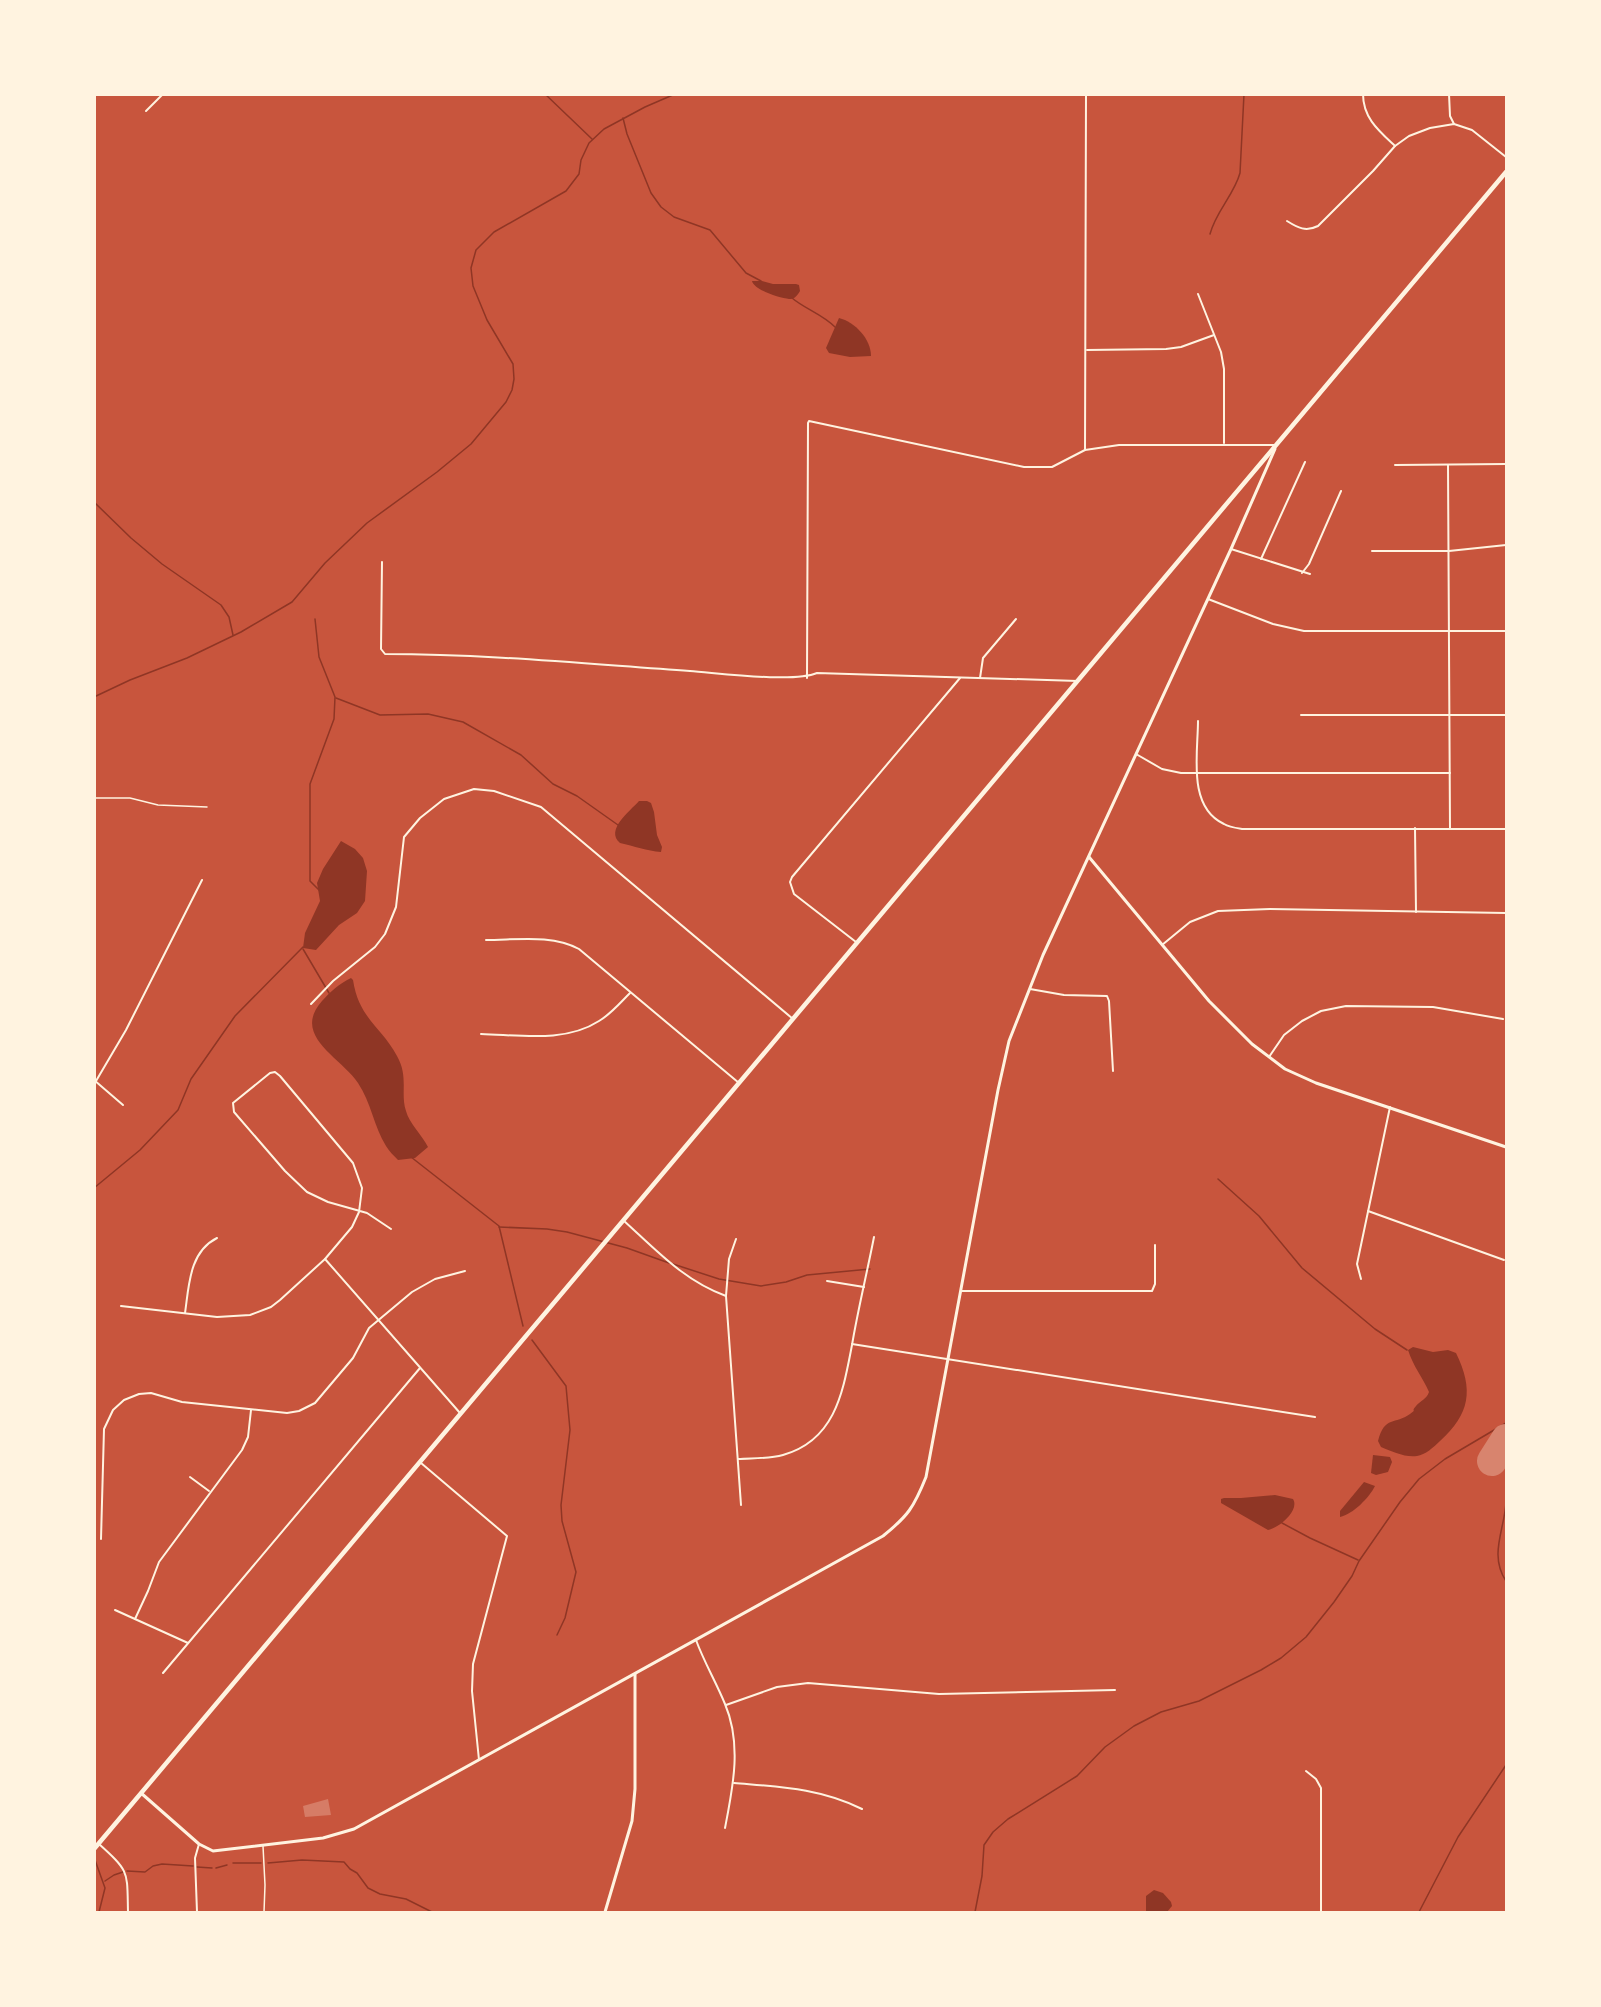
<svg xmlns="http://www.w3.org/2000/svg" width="1601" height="2007" font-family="'Fira Sans',sans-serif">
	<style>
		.water { fill: #8f3625 }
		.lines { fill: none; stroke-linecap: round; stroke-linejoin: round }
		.stream { stroke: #8f3625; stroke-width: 1.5 }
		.runway { stroke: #d8846e; stroke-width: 30 }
		.building { fill: #d67c66 }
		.service { stroke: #fff3e0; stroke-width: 1.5 }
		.minor { stroke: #fff3e0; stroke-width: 2 }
		.tertiary { stroke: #fff3e0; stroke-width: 3 }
		.trunk { stroke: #fff3e0; stroke-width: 4.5 }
	</style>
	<rect width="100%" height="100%" fill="#c8553d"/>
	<g class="water">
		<path d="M752,281H762L773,284H796L799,285L800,291C798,294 795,300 789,299C780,298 754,290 752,281Z"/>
		<path d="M839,318C855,322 871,339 871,356L850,357L829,353L826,348Z"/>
		<path d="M639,801H647L651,803L654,812L657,835L662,847L661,852C647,851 634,846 620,843C605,830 629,812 639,801Z"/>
		<path d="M341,841L355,849L363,858L367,871L365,901L357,913L339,925L316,950L303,948L305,933L320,901L317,883L323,869Z"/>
		<path d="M351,978L353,980C359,1019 381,1026 397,1056C409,1077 400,1093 406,1111C409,1123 422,1135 428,1147L415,1158L398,1160C394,1156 389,1151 386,1146C374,1127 371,1102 358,1083C341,1057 291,1036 322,1001C331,991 339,984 351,978Z"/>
		<path d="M1413,1347L1433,1352L1448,1350L1456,1353C1474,1390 1470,1414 1440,1441C1434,1447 1425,1455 1417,1456C1406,1458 1391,1451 1381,1447L1378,1441C1385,1415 1395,1425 1410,1414C1418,1408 1410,1413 1416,1406C1421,1400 1426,1400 1429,1392C1423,1378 1413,1366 1408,1350Z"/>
		<path d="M1373,1455L1390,1457L1392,1462L1388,1472L1376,1475L1371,1473Z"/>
		<path d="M1364,1482L1375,1486C1369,1498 1353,1514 1340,1517V1511Z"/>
		<path d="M1275,1495L1293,1499C1300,1510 1279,1528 1268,1530L1221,1503V1499L1224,1498H1241Z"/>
		<path d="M1154,1890L1163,1893L1171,1902L1172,1906L1167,1912H1146V1896Z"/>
	</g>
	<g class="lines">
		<g class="stream">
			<path d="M545,94L592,139"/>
			<path d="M623,118L627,134L651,193L661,207L674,217L710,230L746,273L761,281"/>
			<path d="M1210,234C1216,211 1234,195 1240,173L1244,94"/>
			<path d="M792,298C805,309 822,314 835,327"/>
			<path d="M94,502L131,538L162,564L221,605L229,617L233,635"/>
			<path d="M315,619L319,657L335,697L334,719L310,784V881L319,890"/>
			<path d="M94,697L130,680L187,658L241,632L292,602L325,563L367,523L437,472L471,444L506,402L512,390L514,379L513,364L487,320L473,286L471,268L476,250L494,232L566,191L579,174L581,160L589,143L604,129L645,107L675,94"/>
			<path d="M336,698L380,715L428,714L463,722L521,755L553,784L577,796L618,825"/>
			<path d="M303,949L329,993"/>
			<path d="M411,1157L499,1226L523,1326"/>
			<path d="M1218,1179L1259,1216L1302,1268L1375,1329L1407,1350"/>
			<path d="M94,1188L140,1150L178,1110L191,1079L235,1016L303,947"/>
			<path d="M499,1227L547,1229L567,1232L627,1248L669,1263"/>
			<path d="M673,1264L719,1279L761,1286L786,1282L807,1275L870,1269"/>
			<path d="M532,1340L566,1386L570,1430L561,1505L562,1521L576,1572L565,1618L557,1635"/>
			<path d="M1506,1503C1504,1531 1489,1555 1506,1581"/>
			<path d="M1282,1523L1310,1538L1358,1560"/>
			<path d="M95,1860L105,1888L99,1912"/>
			<path d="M233,1863H261"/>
			<path d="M268,1863L302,1860L344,1862L350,1869L357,1873L368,1888L380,1894L406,1899L432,1912"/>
			<path d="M197,1867L212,1868"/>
			<path d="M216,1868L227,1865"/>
			<path d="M127,1871L145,1872L153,1866L162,1864L193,1866"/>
			<path d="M105,1881L114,1875L123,1872"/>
			<path d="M975,1912L982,1876L984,1845L993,1832L1008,1819L1077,1776L1105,1747L1134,1726L1161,1712L1199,1701L1261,1670L1281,1658L1306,1637L1334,1602L1352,1576L1359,1561L1400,1502L1419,1479L1445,1459L1506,1423"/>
			<path d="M1419,1912L1458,1837L1506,1765"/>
		</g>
		<path class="runway" d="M1492,1461L1506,1439"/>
	</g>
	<path class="building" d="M328,1799L331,1815L305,1817L303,1806Z"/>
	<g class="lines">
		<g class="service">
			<path d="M94,798H130L158,805L207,807"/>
			<path d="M263,1846L265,1885L264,1912"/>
		</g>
		<g class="minor">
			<path d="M1363,94C1363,118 1379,131 1395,146"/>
			<path d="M1449,94L1450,116L1454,124"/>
			<path d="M146,111L163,94"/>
			<path d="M1287,221C1298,228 1306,232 1318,226L1373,171L1395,146L1409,136L1430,128L1454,124L1472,130L1506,157"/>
			<path d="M1198,294L1221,352L1224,369V443"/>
			<path d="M1087,350L1166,349L1181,347L1214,335"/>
			<path d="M1085,450L1086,94"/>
			<path d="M1395,465L1506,464"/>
			<path d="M1448,465L1450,828"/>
			<path d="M1231,549L1310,574"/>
			<path d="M1372,551H1449L1506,545"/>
			<path d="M1261,559L1305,462"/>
			<path d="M382,562L381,649L385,654C487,654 588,664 690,671C719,673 793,683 817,673L1078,681"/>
			<path d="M1302,573L1309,564L1341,491"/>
			<path d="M1208,599L1273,624L1304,631H1506"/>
			<path d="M807,678L808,423L809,421L1024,467H1052L1085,450L1119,445H1274"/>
			<path d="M980,678L983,658L1016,619"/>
			<path d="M1301,715H1506"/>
			<path d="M1198,721C1198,753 1187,807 1224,824C1229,827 1236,828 1242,829H1506"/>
			<path d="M1136,754L1162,769L1181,773H1450"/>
			<path d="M1415,828L1416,912"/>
			<path d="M486,940C516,940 552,934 579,949L739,1083"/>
			<path d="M856,942L794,894L790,882L792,877L960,678"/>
			<path d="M1162,945L1190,922L1218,911L1270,909L1506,913"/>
			<path d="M1030,989L1064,995L1107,996L1109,1001L1113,1071"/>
			<path d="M311,1004L333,981L375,947L385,934L396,907L404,837L420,818L444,799L474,789L494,791L541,807L793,1019"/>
			<path d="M481,1034C520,1035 565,1043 599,1021C611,1014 620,1003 630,993"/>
			<path d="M1269,1057L1284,1035L1302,1021L1321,1011L1346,1006L1433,1007L1503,1019"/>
			<path d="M94,1080L123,1105"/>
			<path d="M96,1081L126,1030L202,880"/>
			<path d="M1368,1211L1504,1260"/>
			<path d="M623,1220C655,1249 684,1281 726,1296"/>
			<path d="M736,1239L729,1259L726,1296L741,1505"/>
			<path d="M325,1259L460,1413"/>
			<path d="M1361,1279L1357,1264L1390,1107"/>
			<path d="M827,1281L864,1287"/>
			<path d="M961,1291H1152L1155,1284V1245"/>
			<path d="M121,1306L217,1317L250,1315L271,1307L280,1300L325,1259L352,1227L359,1212L362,1188L353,1163L280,1076L275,1072L270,1073L233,1103L234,1112L285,1171L307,1192L328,1202L367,1213L391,1229"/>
			<path d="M185,1313C189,1286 189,1252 217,1238"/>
			<path d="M852,1344L1315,1417"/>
			<path d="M738,1459C753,1458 769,1459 783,1455C836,1440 843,1391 852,1345C858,1309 867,1273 874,1237"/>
			<path d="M421,1463L507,1536L473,1664L472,1691L479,1760"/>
			<path d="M190,1477L209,1491"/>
			<path d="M101,1539L104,1429L113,1410L124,1400L139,1394L151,1393L182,1402L287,1413L299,1411L315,1403L353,1358L369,1328L412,1292L435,1279L465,1271"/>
			<path d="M115,1610L188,1643"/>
			<path d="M135,1619L148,1591L159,1562L242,1450L248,1437L251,1410"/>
			<path d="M696,1640C704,1662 716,1682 725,1704C742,1744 733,1787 725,1828"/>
			<path d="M163,1673L420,1368"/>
			<path d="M726,1705L777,1687L808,1683L939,1694L1115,1690"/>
			<path d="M1306,1771L1316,1779L1321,1788V1912"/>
			<path d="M734,1783C780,1787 819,1788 862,1809"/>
			<path d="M99,1844C130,1872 127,1871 128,1912"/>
			<path d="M197,1912L195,1858L199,1844"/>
		</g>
		<g class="tertiary">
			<path d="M1089,857L1209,1001L1252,1044L1285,1069L1316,1083L1506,1147"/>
			<path d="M141,1793L199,1844L213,1851L323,1838L354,1829L883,1536C908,1516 914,1507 926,1477L998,1090L1009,1041L1043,955L1231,549L1275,449"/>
			<path d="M605,1912L632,1821L635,1789V1674"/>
		</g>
		<path class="trunk" d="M94,1849L1506,172"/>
	</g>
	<rect width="1601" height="2007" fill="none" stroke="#fff3e0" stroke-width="192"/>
</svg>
